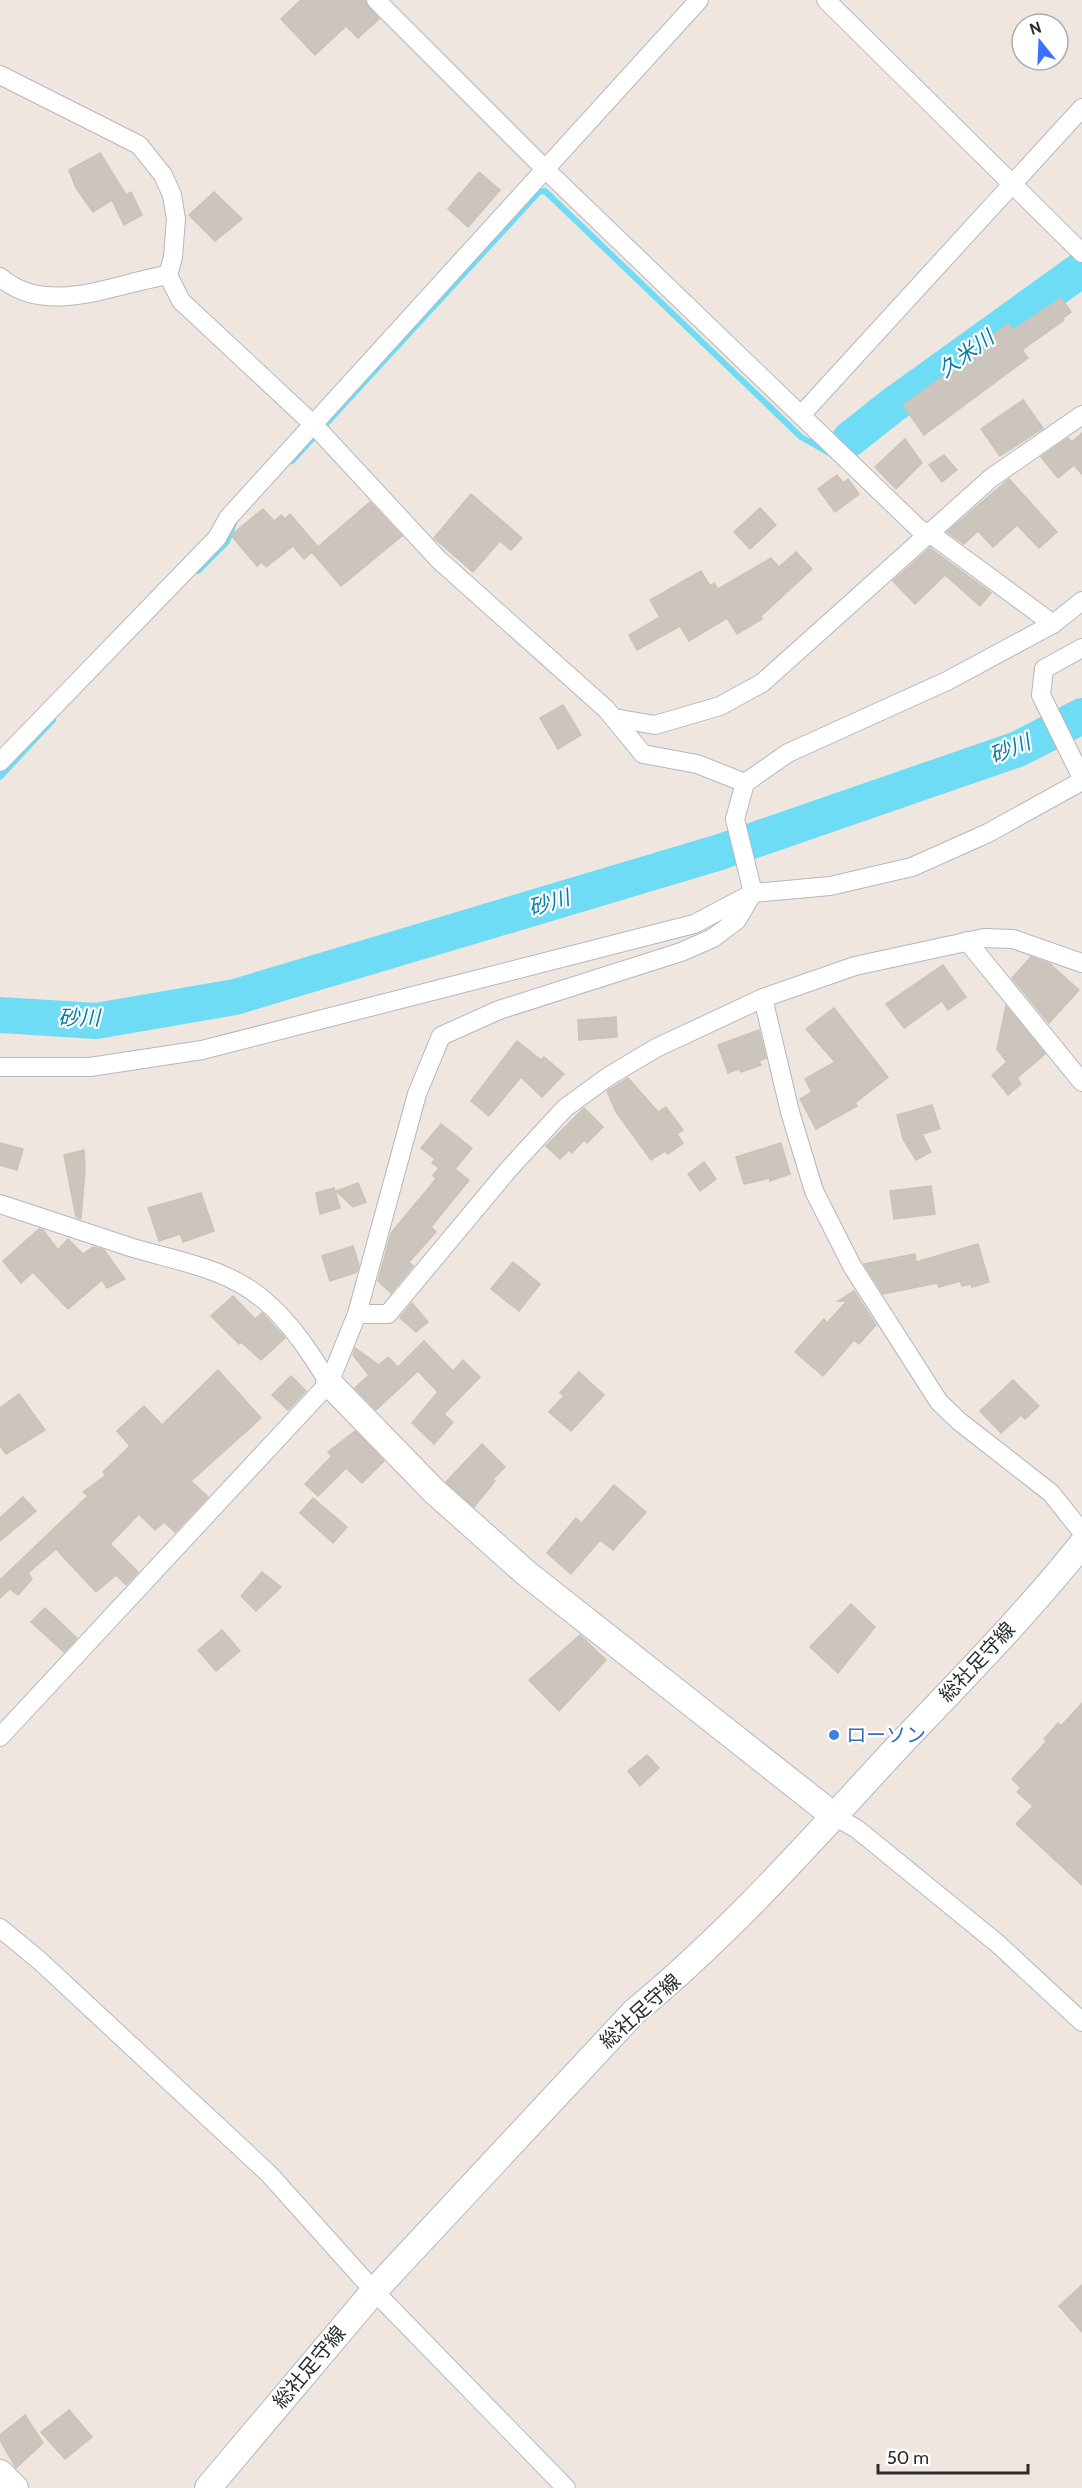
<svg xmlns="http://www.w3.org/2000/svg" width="1082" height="2488" font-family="Cabin,'Noto Sans JP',sans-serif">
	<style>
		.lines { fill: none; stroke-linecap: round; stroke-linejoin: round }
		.stream { stroke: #6edcf5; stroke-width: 6 }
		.river { stroke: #6edcf5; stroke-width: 36 }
		.building { fill: #cbc5bd; stroke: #cbc3b8; stroke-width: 1.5 }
		.street-casing { stroke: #b3b7c1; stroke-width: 20 }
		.secondary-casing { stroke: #b3b7c1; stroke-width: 28 }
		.street { stroke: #fff; stroke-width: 18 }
		.secondary { stroke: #fff; stroke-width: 26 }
		.shop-dot { fill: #3f7fe0; stroke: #fff; stroke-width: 2 }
		.labels { text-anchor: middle; stroke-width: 4.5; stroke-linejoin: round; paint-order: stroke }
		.street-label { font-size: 20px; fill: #2d2d2d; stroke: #fff }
		.shop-label { font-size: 20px; fill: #366cbe; stroke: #fff; text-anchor: start }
		.water-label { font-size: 21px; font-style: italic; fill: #067ea8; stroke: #fff }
	</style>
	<rect width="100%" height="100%" fill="#efe7df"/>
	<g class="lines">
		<g class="stream">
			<path d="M292,461L539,192L545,191L801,437L829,453L850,439"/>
			<path d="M198,571L227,542L234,523"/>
			<path d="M0,777L53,720"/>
		</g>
		<g class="river">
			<path d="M850,439L893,405L1082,269"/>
			<path d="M0,1015L96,1021L235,997L720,852L1018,749L1082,716"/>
		</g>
	</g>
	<g class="building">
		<path d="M301,0H364L379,19L358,38L346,26L315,55L281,19Z"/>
		<path d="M100,153L126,195L131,192L142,215L124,225L112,200L93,212L76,188L69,170Z"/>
		<path d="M479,172L500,190L468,227L448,209Z"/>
		<path d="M214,192L242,219L215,241L189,215Z"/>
		<path d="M1061,298L1071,312L1063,318L1064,320L1022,350L1028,358L924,435L903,405L989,344L986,340L1008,324L1013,330Z"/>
		<path d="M1023,400L1043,428L1000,456L981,429Z"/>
		<path d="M1082,433V474L1074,465L1058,478L1041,457L1068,438L1072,442Z"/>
		<path d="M905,439L922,463L896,489L875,467Z"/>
		<path d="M944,455L957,470L942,482L929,465Z"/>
		<path d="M837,475L843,483L848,479L859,494L835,512L818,489Z"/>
		<path d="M1009,479L1057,532L1039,548L1017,525L993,547L978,531L964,544L947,532Z"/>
		<path d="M471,494L522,538L511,550L500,541L473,572L434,538Z"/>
		<path d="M370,502L402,536L341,586L312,552Z"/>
		<path d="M760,508L776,525L750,549L734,532Z"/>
		<path d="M263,509L274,521L281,515L285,519L290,514L318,547L304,559L293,546L266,567L262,562L257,566L231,535Z"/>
		<path d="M930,548L991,593L980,606L945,575L915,604L893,581Z"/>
		<path d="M796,552L812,569L761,616L762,619L737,634L727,618L689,641L680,626L637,650L629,635L660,617L650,600L701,571L710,586L714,583L718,589L771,558L779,567Z"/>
		<path d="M563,705L581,735L558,749L540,718Z"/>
		<path d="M1031,957L1050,964L1079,990L1049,1023L1012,978Z"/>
		<path d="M943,965L966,997L948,1010L942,1001L904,1028L886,1004Z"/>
		<path d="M1006,1006L1045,1054L1017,1078L1021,1084L1008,1095L992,1075L1007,1062L997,1049Z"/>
		<path d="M834,1008L888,1077L855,1103L857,1106L816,1129L800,1099L812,1092L805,1079L835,1062L806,1029Z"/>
		<path d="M616,1017L617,1037L579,1040L578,1020Z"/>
		<path d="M759,1030L766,1058L759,1061L761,1065L741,1072L739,1069L728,1073L718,1045Z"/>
		<path d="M517,1041L541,1060L544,1057L564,1074L542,1097L521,1077L489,1116L471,1101Z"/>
		<path d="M628,1078L658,1112L666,1107L683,1130L677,1134L683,1143L668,1154L665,1151L651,1160L616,1112L607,1091Z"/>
		<path d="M932,1105L940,1129L922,1134L931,1152L916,1160L903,1139L897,1115Z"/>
		<path d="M584,1108L603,1127L587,1143L584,1140L572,1153L569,1150L560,1159L546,1146Z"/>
		<path d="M441,1124L472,1148L455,1169L469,1180L431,1227L436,1232L409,1262L413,1266L391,1293L378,1281L391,1233L436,1179L433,1175L439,1168L432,1163L435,1159L421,1148Z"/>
		<path d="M0,1143L23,1149L17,1170L0,1165Z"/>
		<path d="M781,1143L790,1174L770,1181V1178L744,1184L736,1157Z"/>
		<path d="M84,1150L85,1169L81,1219L76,1217L64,1155Z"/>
		<path d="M704,1162L716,1179L700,1191L688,1174Z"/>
		<path d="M358,1183L366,1202L353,1207L336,1191Z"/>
		<path d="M931,1186L935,1214L894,1219L890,1191Z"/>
		<path d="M334,1188L340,1208L320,1214L316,1193Z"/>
		<path d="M201,1193L214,1231L183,1242L180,1234L159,1241L148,1208Z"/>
		<path d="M39,1229L43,1230L58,1250L68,1239L83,1254L93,1247L104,1250L125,1279L107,1288L102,1280L68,1309L33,1272L21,1283L3,1261Z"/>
		<path d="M978,1244L989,1282L972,1287L971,1284L962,1286L960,1281L939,1287L937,1283L883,1294L864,1264L915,1254L916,1262Z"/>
		<path d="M353,1246L359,1265L357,1272L330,1281L322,1256Z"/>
		<path d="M513,1262L540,1284L519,1311L491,1289Z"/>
		<path d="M854,1291L876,1325L859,1344L854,1340L823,1376L795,1352L824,1319L827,1323L847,1301H838Z"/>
		<path d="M233,1296L255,1319L262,1313L285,1338L261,1360L241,1342L239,1344L211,1316Z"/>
		<path d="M412,1303L428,1322L416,1332L400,1318Z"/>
		<path d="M424,1341L453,1371L463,1360L480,1377L444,1414L453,1422L434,1444L412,1423L438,1392L418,1371L376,1410L355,1388L369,1375L353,1355L355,1348L379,1365L388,1357L398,1367Z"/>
		<path d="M218,1370L261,1418L191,1481L208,1497L175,1532L164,1522L155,1530L139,1514L110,1544L138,1572L126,1585L116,1575L96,1592L56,1549L28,1573L32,1579L18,1595L10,1589L0,1598V1580L88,1496L83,1492L106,1475L103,1472L130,1446L117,1431L144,1406L162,1425Z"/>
		<path d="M579,1372L604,1395L571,1431L549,1412L564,1396L560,1393Z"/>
		<path d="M291,1376L306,1391L288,1410L272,1395Z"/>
		<path d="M1013,1380L1039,1406L1025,1419L1021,1415L1001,1433L980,1411Z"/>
		<path d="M19,1394L45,1430L6,1454L0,1446V1408Z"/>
		<path d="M355,1431L384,1461L362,1483L346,1468L318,1496L305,1484L332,1456L328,1452Z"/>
		<path d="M482,1444L505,1467L493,1479L495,1481L474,1507L446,1482Z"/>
		<path d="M614,1485L646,1512L613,1550L600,1540L571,1574L547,1553L576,1518L582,1523Z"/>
		<path d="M23,1497L36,1511L0,1541V1518Z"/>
		<path d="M313,1498L347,1527L333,1543L300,1513Z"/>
		<path d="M262,1572L281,1587L256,1611L241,1596Z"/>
		<path d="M851,1604L875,1627L838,1673L810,1647Z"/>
		<path d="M45,1608L77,1638L64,1652L31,1622Z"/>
		<path d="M222,1630L240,1651L216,1671L198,1650Z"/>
		<path d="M580,1635L606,1660L559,1711L529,1680Z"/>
		<path d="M1082,1703V1885L1016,1824L1033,1806L1017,1792L1021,1788L1012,1779L1047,1741L1044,1739L1058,1723L1061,1726Z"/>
		<path d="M647,1755L659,1768L640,1786L628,1771Z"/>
		<path d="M1082,2285V2332L1059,2306Z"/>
		<path d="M69,2410L92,2437L65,2459L41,2432Z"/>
		<path d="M25,2415L43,2443L16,2468L0,2440V2435Z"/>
	</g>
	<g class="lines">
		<g class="street-casing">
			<g id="street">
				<path d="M376,0L545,169L918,528L939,540L1053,624"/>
				<path d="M826,0L1082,253"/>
				<path d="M0,75L139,145L163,175L172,195L176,219L173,257L168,275L181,301L314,425L439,560L606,709L643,754L697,764L745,783"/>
				<path d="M0,277C47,318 116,283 168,275"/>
				<path d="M802,414L1082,108"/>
				<path d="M1044,669L1041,695L1082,778"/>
				<path d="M1044,669L1082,648"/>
				<path d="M614,718L655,725L720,706L762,683L991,478L1082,415"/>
				<path d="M0,762L217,538L228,518L699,0"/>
				<path d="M967,941L1082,1082"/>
				<path d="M763,998L790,1112L814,1191L852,1266L939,1402L960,1422L1051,1493L1082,1532"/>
				<path d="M0,1067H90L202,1050L694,924L753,893L830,886L912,867L988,833L1082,781"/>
				<path d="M0,1204C43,1218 87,1233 130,1247C176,1261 228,1268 265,1301C292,1324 311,1354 329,1383"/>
				<path d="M357,1314H388L508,1170L565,1108L609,1076L656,1048L763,998L855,966L984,938L1013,939L1082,963"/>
				<path d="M0,1737L329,1383L357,1314L417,1094L441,1036L499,1010L681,952L713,938L737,920L753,893L735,819L745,783L788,753L947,681L1053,624L1082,601"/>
				<path d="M834,1816L857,1829L998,1944L1082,2022"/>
				<path d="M0,1928L40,1961L269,2174L374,2291L566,2488"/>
			</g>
		</g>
		<g class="secondary-casing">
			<g id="secondary">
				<path d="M329,1383L434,1491L526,1573L834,1816"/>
				<path d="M0,2473L15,2488"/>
				<path d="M208,2488L374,2291L634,2012C729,1934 810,1842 893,1752C957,1684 1024,1617 1082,1544"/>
			</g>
		</g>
		<use href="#street" class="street"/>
		<use href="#secondary" class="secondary"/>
	</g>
	<circle class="shop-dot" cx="834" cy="1735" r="6"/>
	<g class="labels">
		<g class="street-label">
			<text transform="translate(977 1662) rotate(-47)" y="7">総社足守線</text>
			<text transform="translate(640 2011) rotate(-42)" y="7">総社足守線</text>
			<text transform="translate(309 2367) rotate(-50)" y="7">総社足守線</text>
		</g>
		<g class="shop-label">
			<text x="846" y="1742">ローソン</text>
		</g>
		<g class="water-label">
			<text transform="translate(966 354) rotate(-36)" y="7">久米川</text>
			<text transform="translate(1010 749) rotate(-22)" y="7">砂川</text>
			<text transform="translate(549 903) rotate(-17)" y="7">砂川</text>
			<text x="79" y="1025">砂川</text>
		</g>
	</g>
	<g transform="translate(1040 42) rotate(342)"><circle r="28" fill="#ffffff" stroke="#ababab" stroke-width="1.5"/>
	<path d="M0-4.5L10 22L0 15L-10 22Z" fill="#3c71ff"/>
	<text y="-9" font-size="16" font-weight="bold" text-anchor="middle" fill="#2d2d2d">N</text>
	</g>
	<path d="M878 2464v9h150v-9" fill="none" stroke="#2d2d2d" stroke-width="3"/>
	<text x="887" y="2464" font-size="18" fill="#2d2d2d" stroke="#ffffff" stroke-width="4.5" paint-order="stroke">50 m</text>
</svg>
